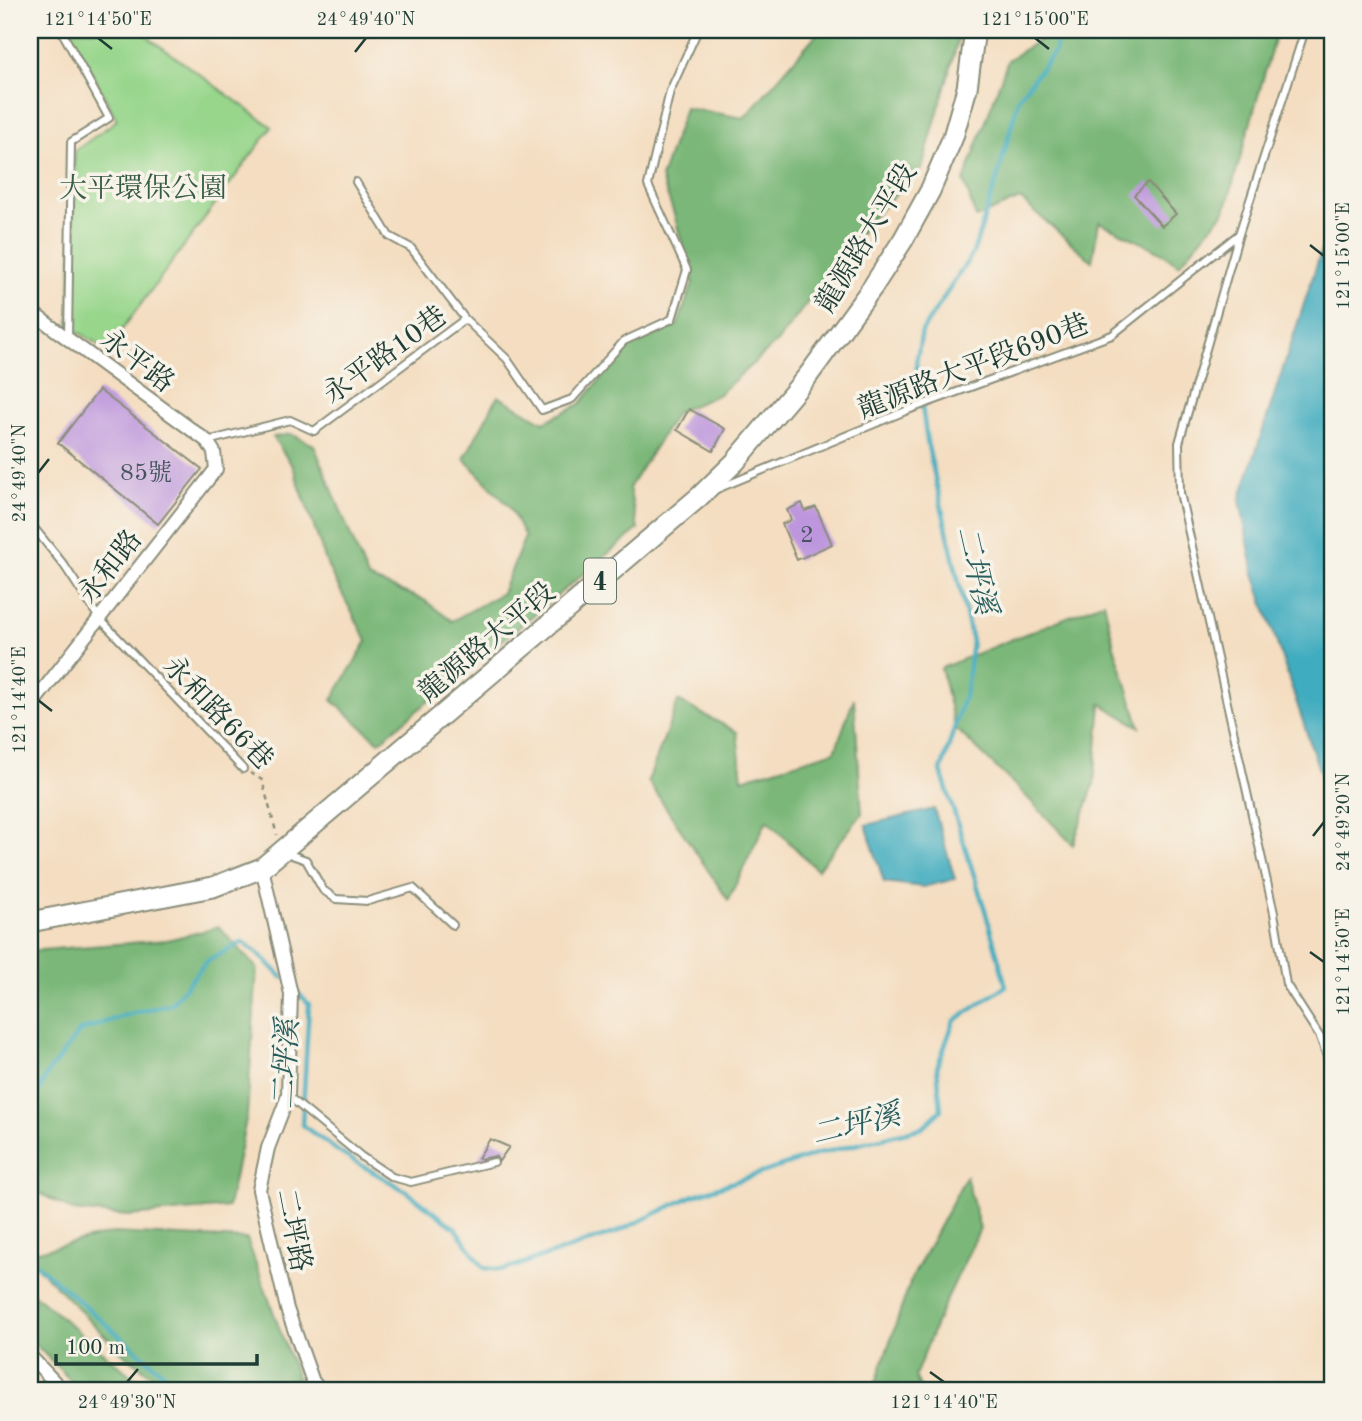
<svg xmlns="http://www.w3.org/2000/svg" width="1362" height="1421" font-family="'Old Standard TT','Noto Serif TC',serif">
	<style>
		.green { fill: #98d68c; stroke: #5c8a60; stroke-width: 2 }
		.forest { fill: #7ab778; stroke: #4c7a56; stroke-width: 2 }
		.water { fill: #40acbf; stroke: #30747a; stroke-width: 2 }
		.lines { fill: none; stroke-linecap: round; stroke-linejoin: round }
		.stream { stroke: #40acbf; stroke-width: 4.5 }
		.building { fill: #bd96dd }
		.service-casing { stroke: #8a8d7a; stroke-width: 10 }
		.minor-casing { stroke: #8a8d7a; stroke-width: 16 }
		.primary-casing { stroke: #8a8d7a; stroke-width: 23 }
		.path { stroke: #8a8d7a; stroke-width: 2.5; stroke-dasharray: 5 5; stroke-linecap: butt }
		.service { stroke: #fff; stroke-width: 6 }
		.minor { stroke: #fff; stroke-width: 12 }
		.primary { stroke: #fff; stroke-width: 19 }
		.ticks { fill: none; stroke: #1f3d34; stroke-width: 2.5 }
		.labels { text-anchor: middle; stroke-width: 7; stroke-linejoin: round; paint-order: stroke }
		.number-label { font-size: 24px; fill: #46535e }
		.shield { fill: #f7f3e8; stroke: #60746a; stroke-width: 2 }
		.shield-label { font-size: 26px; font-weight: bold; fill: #1f3d34 }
		.park-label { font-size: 28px; fill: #375c46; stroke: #f7f3e8 }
		.street-label { font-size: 28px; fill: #1f3d34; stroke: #f7f3e8 }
		.water-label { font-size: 30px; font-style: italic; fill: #295e5e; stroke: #f7f3e8 }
		.neatline { fill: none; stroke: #1f3d34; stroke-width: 2.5 }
		.ticks-label { font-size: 18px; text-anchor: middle; fill: #1f3d34 }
	</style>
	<rect width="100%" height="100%" fill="#f7f3e8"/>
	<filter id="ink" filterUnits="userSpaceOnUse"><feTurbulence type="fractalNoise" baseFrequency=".0143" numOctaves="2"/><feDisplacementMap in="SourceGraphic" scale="14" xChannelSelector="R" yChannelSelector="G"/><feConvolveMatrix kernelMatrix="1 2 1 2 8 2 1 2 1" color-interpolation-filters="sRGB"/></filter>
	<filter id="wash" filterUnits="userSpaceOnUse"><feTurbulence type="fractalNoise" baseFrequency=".00686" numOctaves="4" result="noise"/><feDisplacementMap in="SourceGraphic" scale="28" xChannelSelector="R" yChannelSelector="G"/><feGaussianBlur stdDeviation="1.57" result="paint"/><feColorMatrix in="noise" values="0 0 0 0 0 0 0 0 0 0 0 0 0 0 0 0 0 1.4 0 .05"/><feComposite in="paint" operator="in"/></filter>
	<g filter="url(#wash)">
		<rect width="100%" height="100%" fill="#f4ddc0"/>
		<path class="green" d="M69,30H138L272,127L107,350L69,326L75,151L117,120Z"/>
		<g class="forest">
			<path d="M820,30H961L922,168L873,217L777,342L718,395L677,412L629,488L638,529L379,742L332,700L367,641L328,567L293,467L273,437L291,434L314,445L368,578L424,600L452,621L502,593L525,537L509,506L464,459L498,396L544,422L580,404L627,347L677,326L693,283L674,214L661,178L685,108L744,118Z"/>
			<path d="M1055,30H1277L1225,211L1179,265L1161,252L1099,222L1092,261L1020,199L976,218L964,181L1008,60Z"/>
			<path d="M1104,602L1114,646L1140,727L1101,704L1094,784L1073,845L1022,792L955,728L941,668Z"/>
			<path d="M854,698L862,814L817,870L767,820L728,900L648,781L678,701L737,732L742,779L835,751Z"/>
			<path d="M219,927L257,968L247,1115L228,1207L129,1216L73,1211L30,1188V951L167,940Z"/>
			<path d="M966,1176L980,1229L942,1309L915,1376L922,1391H873L911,1280Z"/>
			<path d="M113,1233L247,1239L302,1391H171L118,1349L30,1260V1253Z"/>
			<path d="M30,1291L149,1391H81L30,1339Z"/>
		</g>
		<g class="water">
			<path d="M1332,218V809L1254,574L1240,500Z"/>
			<path d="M934,809L955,879L923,887L884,882L866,825Z"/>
		</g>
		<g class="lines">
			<g class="stream">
				<path d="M294,989L309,1004L302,1125L342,1154L406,1191L455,1228L484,1268L503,1270L615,1233L692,1196L818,1154L922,1128L941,1110L937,1067L954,1021L1006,986L985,910L941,771L966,690L972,641L927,442L916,363L922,331L973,253L997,179L1019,97L1055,51L1057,30"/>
				<path d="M30,1109L47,1074L80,1031L126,1015L171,1004L207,961L243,942L262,957L283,978"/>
				<path d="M30,1259L184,1391"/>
			</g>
		</g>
		<g id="blocks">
			<g class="building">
				<path d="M1148,182L1176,214L1162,226L1134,195Z"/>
				<path d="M99,390L202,469L158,524L58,443Z"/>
				<path d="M689,409L725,429L713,451L677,430Z"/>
				<path d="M802,503L805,511L816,507L832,544L797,560L782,524L791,520L787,510Z"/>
				<path d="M490,1139L509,1147L499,1161L495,1156L481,1159L478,1158Z"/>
			</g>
		</g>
	</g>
	<g filter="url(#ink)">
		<use href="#blocks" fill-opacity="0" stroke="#8a8d7a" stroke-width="2"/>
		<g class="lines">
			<g class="service-casing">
				<g id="service">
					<path d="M61,30L109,118L71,142L68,338"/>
					<path d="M1305,30L1239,234L1179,443L1180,493L1274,913L1286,984L1320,1037L1332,1070"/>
					<path d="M356,182L389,236L411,248L465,319"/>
					<path d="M207,441L290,420L314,431L465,319L507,359L542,410L572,399L624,341L672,319L687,270L648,185L670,91L698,30"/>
					<path d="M717,489L908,410L1112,335L1239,234"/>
					<path d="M30,523L64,565L99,618L243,769"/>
					<path d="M286,853L306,860L323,890L336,899L368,901L413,888L453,925"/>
					<path d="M288,1096L362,1157L392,1177L411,1182L494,1162"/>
				</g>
			</g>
			<g class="minor-casing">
				<g id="minor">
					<path d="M30,311L207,441L214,452L216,469L30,707"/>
					<path d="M262,868L291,994L288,1096L268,1148L259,1190L287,1309L313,1382L322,1391"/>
					<path d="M30,1356L63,1391"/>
				</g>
			</g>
			<g class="primary-casing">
				<path id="primary" d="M30,922L213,887L262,868L699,497L735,462L807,377L872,288L903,240L930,191L953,137L967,88L975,30"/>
			</g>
			<path class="path" d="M250,773L262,780L277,835"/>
			<use href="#service" class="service"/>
			<use href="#minor" class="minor"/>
			<use href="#primary" class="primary"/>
		</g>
	</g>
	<path class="ticks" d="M98,38L112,49M1035,38L1049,49M355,52L366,38M1310,245L1324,256M38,473L49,459M38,700L52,711M1313,836L1324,822M1310,952L1324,962M930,1372L944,1382M127,1382L138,1369"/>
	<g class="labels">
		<g class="number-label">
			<text x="146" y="480">85號</text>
			<text x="807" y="542">2</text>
		</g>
		<rect class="shield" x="584" y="558.5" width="32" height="45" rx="5"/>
		<g class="shield-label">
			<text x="600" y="590">4</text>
		</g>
		<g class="park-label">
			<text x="143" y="197">大平環保公園</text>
		</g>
		<g class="street-label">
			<text transform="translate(865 237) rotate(-59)" y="10">龍源路大平段</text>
			<text transform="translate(384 354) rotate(-36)" y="10">永平路10巷</text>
			<text transform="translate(138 360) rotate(37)" y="10">永平路</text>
			<text transform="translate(973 365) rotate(-21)" y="10">龍源路大平段690巷</text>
			<text transform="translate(109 566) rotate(-52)" y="10">永和路</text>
			<text transform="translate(486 641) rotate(-40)" y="10">龍源路大平段</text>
			<text transform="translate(219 712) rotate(46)" y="10">永和路66巷</text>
			<text transform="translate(295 1230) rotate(79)" y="10">二坪路</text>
		</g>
		<g class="water-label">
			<text transform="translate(977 570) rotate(77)" y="10">二坪溪</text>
			<text transform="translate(285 1064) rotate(-87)" y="10">二坪溪</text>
			<text transform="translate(856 1124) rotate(-14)" y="10">二坪溪</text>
		</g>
	</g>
	<rect width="1362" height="1421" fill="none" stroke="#f7f3e8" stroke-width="77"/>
	<path d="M56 1354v10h201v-10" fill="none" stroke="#1f3d34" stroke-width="3.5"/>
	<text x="66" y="1354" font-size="21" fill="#1f3d34" stroke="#f7f3e8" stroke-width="5" paint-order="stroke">100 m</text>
	<rect x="38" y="38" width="1286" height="1344" class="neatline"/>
	<g class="ticks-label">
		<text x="98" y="25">121°14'50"E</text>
		<text x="366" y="25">24°49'40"N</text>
		<text x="1035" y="25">121°15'00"E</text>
		<text transform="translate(1343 256) rotate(-90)" y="6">121°15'00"E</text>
		<text transform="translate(19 473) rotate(-90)" y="6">24°49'40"N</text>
		<text transform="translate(19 700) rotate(-90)" y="6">121°14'40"E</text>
		<text transform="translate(1343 822) rotate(-90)" y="6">24°49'20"N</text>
		<text transform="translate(1343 962) rotate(-90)" y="6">121°14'50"E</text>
		<text x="127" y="1408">24°49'30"N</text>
		<text x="944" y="1408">121°14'40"E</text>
	</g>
</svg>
